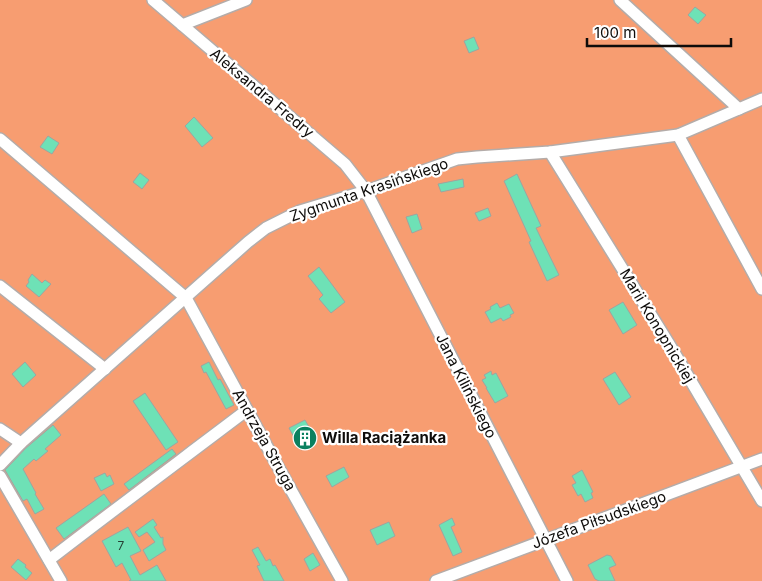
<svg xmlns="http://www.w3.org/2000/svg" width="762" height="581" font-family="Inter,sans-serif">
	<style>
		.forest { fill: #f79d71 }
		.building { fill: #6ee1b6; stroke: #9da5a1 }
		.lines { fill: none; stroke-linecap: round; stroke-linejoin: round }
		.street-casing { stroke: #b4aca9; stroke-width: 14 }
		.street { stroke: #fff; stroke-width: 11 }
		.labels { text-anchor: middle; stroke-width: 4.5; stroke-linejoin: round; paint-order: stroke }
		.number-label { font-size: 12px; fill: #264135 }
		.street-label { font-size: 15px; fill: #0e0c0a; stroke: #fff }
		.poi-label { font-size: 15px; font-weight: bold; fill: #0e0c0a; stroke: #fff; text-anchor: start }
	</style>
	<rect width="100%" height="100%" fill="#fbf2ef"/>
	<rect class="forest" x="0" y="0" width="762" height="581"/>
	<g class="building">
		<path d="M695,7L706,15L698,24L688,15Z"/>
		<path d="M474,37L479,49L469,53L464,41Z"/>
		<path d="M194,117L213,138L202,147L185,126Z"/>
		<path d="M48,136L59,143L52,154L40,147Z"/>
		<path d="M140,173L149,180L142,189L133,182Z"/>
		<path d="M517,174L541,226L536,228L559,275L547,281L529,242L531,241L504,181Z"/>
		<path d="M463,179L464,187L441,192L438,184Z"/>
		<path d="M488,208L491,216L479,221L475,213Z"/>
		<path d="M417,214L422,229L412,233L406,217Z"/>
		<path d="M319,267L345,302L331,313L319,299L323,295L308,276Z"/>
		<path d="M32,274L42,283L45,280L51,284L39,297L26,286L29,282L28,280Z"/>
		<path d="M623,302L637,325L623,334L609,310Z"/>
		<path d="M497,303L500,308L509,304L514,313L510,315L511,317L503,321L501,318L491,323L485,312L491,309L490,307Z"/>
		<path d="M25,362L36,375L23,387L12,374Z"/>
		<path d="M209,362L218,380L220,379L234,405L226,409L206,372L204,373L201,366Z"/>
		<path d="M491,371L492,375L496,373L508,396L495,403L486,388H487L482,380L486,378L484,375Z"/>
		<path d="M615,372L631,397L619,405L603,379Z"/>
		<path d="M145,393L178,442L166,450L133,401Z"/>
		<path d="M305,420L317,441L301,450L289,428Z"/>
		<path d="M53,425L61,435L45,449L48,451L36,461L34,459L23,469L36,493L35,494L44,509L35,514L27,499L23,501L5,470L26,448Z"/>
		<path d="M172,449L176,454L129,490L124,484Z"/>
		<path d="M344,467L349,477L332,487L326,476Z"/>
		<path d="M582,470L593,492L591,493L593,498L585,502L581,494L578,496L572,485L576,483L572,476Z"/>
		<path d="M105,473L107,477L110,475L114,484L101,491L94,478Z"/>
		<path d="M104,494L111,504L64,539L56,528Z"/>
		<path d="M452,518L455,525L451,527L462,552L453,556L439,525Z"/>
		<path d="M153,519L157,525L154,527L161,538L163,537V544L166,550L149,561L143,550L155,542L147,532L139,537L135,532Z"/>
		<path d="M389,522L395,536L377,545L370,530Z"/>
		<path d="M128,527L141,551L130,556L140,575L157,565L166,581H129L131,580L122,563L116,567L102,541Z"/>
		<path d="M258,547L266,561L270,559L273,566L275,565L284,581H264L257,566L260,565L252,550Z"/>
		<path d="M313,553L320,565L310,571L304,559Z"/>
		<path d="M607,555L611,556L616,565L609,568L615,581H599L595,579L588,565Z"/>
		<path d="M18,559L26,565L25,567L32,573L26,580L11,567Z"/>
	</g>
	<g class="lines">
		<g class="street-casing">
			<g id="street">
				<path d="M153,0L345,164L366,191L567,581"/>
				<path d="M620,0L739,109"/>
				<path d="M182,25L246,0"/>
				<path d="M678,135L762,289"/>
				<path d="M0,139L186,298L276,463L342,581"/>
				<path d="M550,152L669,344L762,501"/>
				<path d="M0,286L105,369"/>
				<path d="M0,429L21,443"/>
				<path d="M0,465L21,443L248,242L266,228L300,211L366,191L457,159L477,157L550,152L678,135L762,99"/>
				<path d="M0,476L61,581"/>
				<path d="M49,560C115,509 181,460 247,410"/>
				<path d="M436,581L762,459"/>
			</g>
		</g>
		<use href="#street" class="street"/>
	</g>
	<defs>
		<g id="building-disc" transform="scale(1.25)"><circle r="9.5" fill="#0a805f" stroke="#fff"/><path d="M-4-6H4V6H1V3H-1V6H-4ZM-2.5-4.3h1.7v1.8h-1.7ZM.8-4.3h1.7v1.8H.8ZM-2.5-1h1.7V.8h-1.7ZM.8-1h1.7V.8H.8Z" fill="#fff"/></g>
	</defs>
	<g fill-rule="evenodd">
		<use href="#building-disc" x="305" y="438"/>
	</g>
	<g class="labels">
		<g class="number-label">
			<text x="121" y="550">7</text>
		</g>
		<g class="street-label">
			<text transform="translate(262 93) rotate(40)" y="5">Aleksandra Fredry</text>
			<text transform="translate(369 190) rotate(-19)" y="5">Zygmunta Krasińskiego</text>
			<text transform="translate(657 326) rotate(59)" y="5">Marii Konopnickiej</text>
			<text transform="translate(466 386) rotate(63)" y="5">Jana Kilińskiego</text>
			<text transform="translate(264 440) rotate(61)" y="5">Andrzeja Struga</text>
			<text transform="translate(599 520) rotate(-20)" y="5">Józefa Piłsudskiego</text>
		</g>
		<g class="poi-label">
			<text x="322" y="443">Willa Raciążanka</text>
		</g>
	</g>
	<path d="M587 38v8h144v-8" fill="none" stroke="#0e0c0a" stroke-width="2.5"/>
	<text x="594" y="38" font-size="15" fill="#0e0c0a" stroke="#ffffff" stroke-width="4" paint-order="stroke">100 m</text>
</svg>
